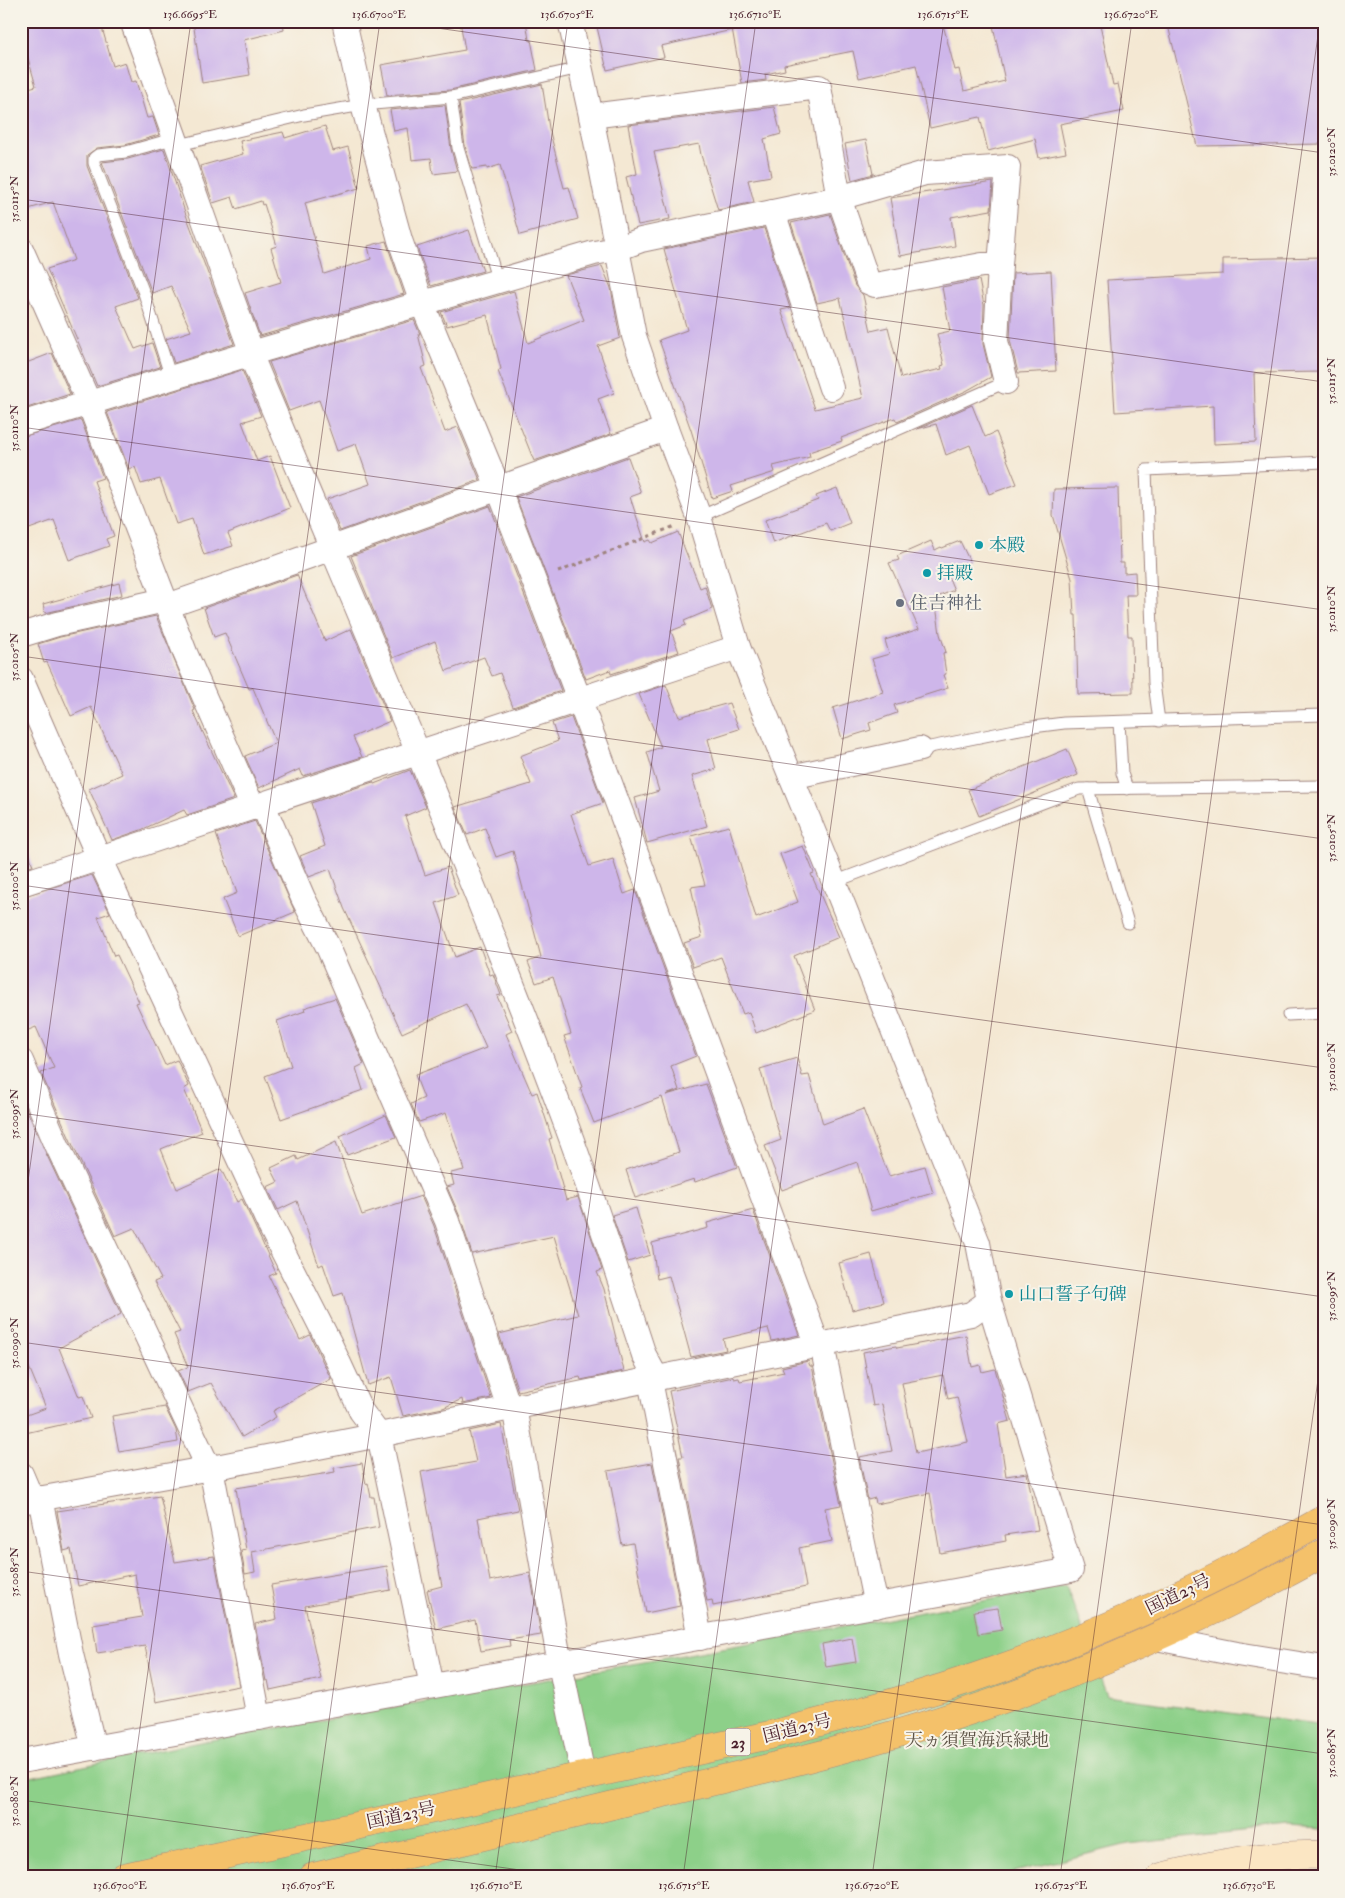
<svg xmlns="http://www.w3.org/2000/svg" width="1345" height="1898" font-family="'IM FELL Double Pica','Noto Serif JP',serif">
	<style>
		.green { fill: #8dd089; stroke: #6c785a }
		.building { fill: #ceb6ea; fill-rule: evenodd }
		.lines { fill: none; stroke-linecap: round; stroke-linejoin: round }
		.lane-casing { stroke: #9f847f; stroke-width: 13 }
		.street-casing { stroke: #9f847f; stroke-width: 26 }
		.secondary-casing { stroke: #9f847f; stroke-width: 29 }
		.highway-casing { stroke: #9f847f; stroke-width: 29 }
		.path { stroke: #9f847f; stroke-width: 3; stroke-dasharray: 4 4; stroke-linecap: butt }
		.lane { stroke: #fff; stroke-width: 11 }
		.street { stroke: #fff; stroke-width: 24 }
		.secondary { stroke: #fbe6c3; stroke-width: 28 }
		.highway { stroke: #f4c16a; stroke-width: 28 }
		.ticks { fill: none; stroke: #4a1f2b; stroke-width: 1; stroke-opacity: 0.45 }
		.culture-dot { fill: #0f9aa8; stroke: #f7f3e8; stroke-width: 2 }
		.worship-dot { fill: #6b7280; stroke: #f7f3e8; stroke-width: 2 }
		.labels { text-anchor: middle; stroke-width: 4; stroke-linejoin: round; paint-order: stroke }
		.shield { fill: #f7f3e8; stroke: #7e5f64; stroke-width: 1 }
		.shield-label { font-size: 16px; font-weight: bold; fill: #4a1f2b }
		.culture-label { font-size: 18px; fill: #0d838f; stroke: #f7f3e8; text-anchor: start }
		.worship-label { font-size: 18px; fill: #5b616d; stroke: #f7f3e8; text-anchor: start }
		.street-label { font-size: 18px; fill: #4a1f2b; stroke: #f7f3e8 }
		.park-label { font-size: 18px; fill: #5e5447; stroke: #f7f3e8 }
		.neatline { fill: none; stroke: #4a1f2b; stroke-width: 2 }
		.ticks-label { font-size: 12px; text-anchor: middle; fill: #4a1f2b }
	</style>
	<rect width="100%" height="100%" fill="#f7f3e8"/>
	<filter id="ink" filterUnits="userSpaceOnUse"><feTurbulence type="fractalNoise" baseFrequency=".02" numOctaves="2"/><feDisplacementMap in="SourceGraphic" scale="10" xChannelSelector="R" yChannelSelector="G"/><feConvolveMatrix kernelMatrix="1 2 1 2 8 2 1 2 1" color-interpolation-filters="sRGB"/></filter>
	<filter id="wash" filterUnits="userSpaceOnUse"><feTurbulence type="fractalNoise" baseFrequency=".0096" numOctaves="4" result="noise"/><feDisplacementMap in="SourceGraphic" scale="20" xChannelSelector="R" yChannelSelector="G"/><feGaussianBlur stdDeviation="1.12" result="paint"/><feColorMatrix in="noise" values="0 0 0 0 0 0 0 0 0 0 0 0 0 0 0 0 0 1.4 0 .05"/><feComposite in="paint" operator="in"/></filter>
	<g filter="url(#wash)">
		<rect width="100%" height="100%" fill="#f4e8d3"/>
		<path class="green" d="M1066,1586L1107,1696L1324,1726V1829L1288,1827L1128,1844L994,1877H21V1779L200,1742Z"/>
		<g id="blocks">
			<g class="building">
				<path d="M21,21H100L113,66L125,62L131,82L136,81L147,118L153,117L159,135L125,145L97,148L87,155V166L138,298L116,306L135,349L152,343L160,367L97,386L47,269L74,260L53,202L21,211V90L36,86L21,34Z"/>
				<path d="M193,21H283L284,30L244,40L250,75L202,83Z"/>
				<path d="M460,21H526L529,40H531L537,70L450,90L387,95L381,65L465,50Z"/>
				<path d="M622,21H942L955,70L959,69L964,91L1005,81L992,21H1099L1113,85L1118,84L1124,111L1060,124L1066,153L1039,158L1035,139L988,151L980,117L930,128L916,65L859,78L853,51L784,65L785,70L765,74L766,80L742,83L731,23L732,30L661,46L664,57L607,70L597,27Z"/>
				<path d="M1167,21H1324V144L1197,146Z"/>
				<path d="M542,84L549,128L564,188L569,187L578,219L520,235L500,165L487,169V167L472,169L465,146L459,103Z"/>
				<path d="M445,105L451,149L457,171L433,174L431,158L412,160L408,128L394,131L390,110Z"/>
				<path d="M774,107L781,134L764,139L771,176L748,180L754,202L718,210L701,155L699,144L654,152L670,219L638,225L626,177L637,174L628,125Z"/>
				<path d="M325,126L333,151L348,147L359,188L305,203L324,274L371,259L368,246L386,241L404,294L260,336L245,293L281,282L271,248L277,246L264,204L262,205L261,201L236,209L232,197L213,203L200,166L243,154L240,141L283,132L285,138Z"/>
				<path d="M866,140L873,174L852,180L845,144Z"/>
				<path d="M164,149L185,212L234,344L174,363L166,339L191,331L171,286L152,293L102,162L128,159Z"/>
				<path d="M993,182L991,210L951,217L955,246L900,256L890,198Z"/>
				<path d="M830,214L855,286L863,295L871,331L888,327L901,378L942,369L941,366L944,365L937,334L950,331L942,287L979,280L984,305L983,344L991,377L966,391L897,422L895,418L841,438L842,441L809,452L810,457L773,466L775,472L731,486L733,491L712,498L691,430L659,340L687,330L664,249L764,228L790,308L781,310L815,409L863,398L840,298L817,303L791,223Z"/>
				<path d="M469,230L483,271L431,286L417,247Z"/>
				<path d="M1324,257V372L1254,373L1256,442L1214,444L1213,406L1115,412L1107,280L1223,274V259Z"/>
				<path d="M602,266L611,288L620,338L598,346L614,393L598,399L611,434L534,461L498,371L501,369L487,315L447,326L441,312L514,291L528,343L584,320L566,275Z"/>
				<path d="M1051,271L1056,371L1018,373L1010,340L1013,273Z"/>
				<path d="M414,320L420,334H418L426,366L421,368L445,432L458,427L480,480L340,531L327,499L370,484L356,444L337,451L319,400L289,411L269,362Z"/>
				<path d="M52,353L70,394L21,410V365Z"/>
				<path d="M242,370L261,416L242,422L257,461L270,456L290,508L228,533L233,546L204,555L192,519L176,524L160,479L141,484L135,467L129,469L107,412Z"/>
				<path d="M972,405L985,437L996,432L1017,484L989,494L970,445L946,455L936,424L917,429Z"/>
				<path d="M81,420L103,478L94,481L114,536L106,539L109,546L69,560L54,520L21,532V437Z"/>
				<path d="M628,457L641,493L630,497L645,542L650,540L652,543L678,532L700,588L705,586L712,609L684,621L686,625L671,631L679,652L611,674L610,670L586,679L516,497Z"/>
				<path d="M837,488L850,523L830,531L826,523L773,543L765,520L818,500L816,496Z"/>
				<path d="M1118,488L1120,563H1124V573L1135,572L1136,595H1126L1128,636H1132L1133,693L1078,694L1076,615H1074L1072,579L1053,515L1054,489Z"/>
				<path d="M490,506L561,691L513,707L500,673L492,676L484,657L446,671L435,641L393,658L351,556Z"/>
				<path d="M931,541L935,550L941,547L942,548L960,541L970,562L951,571L953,574L948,576L954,590L935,598L940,634L946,652L943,653L946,674L943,675L948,688L894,705L897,713L869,723L871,730L842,739L833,708L883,692L872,659L889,654L885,640L919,629L889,563L899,560L897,556Z"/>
				<path d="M297,575L325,641L351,629L390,721L353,737L362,757L303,776L300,769L259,788L245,756L276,743L253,688L249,689L225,633L214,637L204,608Z"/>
				<path d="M119,583L122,595L45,613L43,604Z"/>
				<path d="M156,616L195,710L193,711L234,799L187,815L184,810L141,830L112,840L89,789L122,774L91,707L71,716L47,662L44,663L38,644L60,637Z"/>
				<path d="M666,685L679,717L729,703L739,729L708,739L716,769L692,776L707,826L647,843L635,798L659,791L647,752L661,747L639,694Z"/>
				<path d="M571,717L603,803L571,814L589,866L613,859L624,894L635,890L696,1056L671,1066L679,1090L666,1095L706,1084L737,1167L695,1182L694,1179L635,1198L626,1170L679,1152L662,1097L594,1123L580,1088L582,1087L564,1036L571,1034L553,977L536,983L528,962L541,957L513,851L496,857L485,828L467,835L455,807L531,784L520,756L558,741L552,723Z"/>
				<path d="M1067,749L1078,775L979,816L968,790Z"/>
				<path d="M410,770L426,807L405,816L425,875L448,867L458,895L436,903L455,957L480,947L490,975L493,974L501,995L497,996L512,1031L506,1034L532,1094L537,1092L552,1138L549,1139L566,1200L578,1197L594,1245L602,1270L597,1272L604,1289L624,1371L581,1380L580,1377L518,1391L499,1334L578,1315L554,1236L472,1254L460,1217L447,1187L454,1185L451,1173L464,1170L446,1113L419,1122L411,1104L424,1098L415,1075L486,1048L466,1004L402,1033L344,908L330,869L309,877L300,856L325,846L311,803L373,782L374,784Z"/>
				<path d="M255,821L295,912L238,936L223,899L237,893L216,834Z"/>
				<path d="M729,826L756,918L798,902L780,854L803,846L814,873L811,874L839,937L794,956L815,1010L756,1033L749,1012L743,1014L721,957L693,967L684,943L702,937L691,887L705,885L691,836Z"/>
				<path d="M26,844L33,866L21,869V845Z"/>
				<path d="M92,875L110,913L98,917L114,956L117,955L139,1002L136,1003L165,1065L177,1060L189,1086L184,1089L202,1132L161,1149L177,1189L221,1169L237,1202L242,1199L263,1244L276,1273L269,1276L300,1340L310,1335L331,1379L273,1411L276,1417L242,1437L211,1383L188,1392L178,1371L188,1367L174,1334L180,1332L154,1282L161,1279L134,1228L115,1236L69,1137L41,1073L54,1068L36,1027L21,1033V897Z"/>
				<path d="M335,998L364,1064L356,1068L363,1090L281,1119L265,1076L291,1066L277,1021L305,1011L304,1008Z"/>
				<path d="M797,1058L802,1076L809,1075L823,1124L863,1109L889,1176L925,1166L933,1193L871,1211L857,1162L782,1190L765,1146L781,1140L760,1069Z"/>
				<path d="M21,1097L44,1149L121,1314L59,1348L79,1397L83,1396L91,1418L21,1434V1417L46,1408L21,1348Z"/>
				<path d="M386,1115L396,1137L347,1155L340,1136Z"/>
				<path d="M336,1142L362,1215L421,1196L434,1226L491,1398L463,1404L462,1399L443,1408L403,1416L391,1377L368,1385L343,1293L334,1296L323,1264L319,1266L297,1201L278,1210L267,1187L278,1182L271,1168L296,1156L298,1160Z"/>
				<path d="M636,1208L650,1255L628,1262L612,1215Z"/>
				<path d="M753,1210L799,1335L772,1341L768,1328L723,1339L726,1350L691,1357L669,1276L657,1279L652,1243L708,1228L707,1223Z"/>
				<path d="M871,1254L884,1302L852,1310L839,1263Z"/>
				<path d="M966,1335L972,1367L980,1365L982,1372L995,1369L1010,1421L998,1424L1006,1476L1027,1473L1038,1530L1005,1535L1006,1541L940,1553L930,1493L876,1504L875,1498L868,1500L859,1457L892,1451L882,1404L873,1406L863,1352L896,1346L897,1348ZM943,1375L948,1399L957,1397L968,1442L916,1453L902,1383Z"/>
				<path d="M808,1361L810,1366H812L841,1505L825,1508L832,1541L799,1548L806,1587L713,1606L712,1600L707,1601L679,1457H683L669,1391L733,1377L734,1379L739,1378L740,1381L784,1372L782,1367Z"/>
				<path d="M165,1407L176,1430L178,1442L119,1452L112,1416Z"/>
				<path d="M501,1424L518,1510L478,1518L490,1581L530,1573L541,1635L509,1640L510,1646L481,1651L475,1620L436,1629L427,1590L442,1586L421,1472L476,1462L469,1431Z"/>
				<path d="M362,1463L366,1484L368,1483L371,1497H374L379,1527L252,1552L255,1572L245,1574L241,1551L246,1550L236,1488L335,1472L334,1468Z"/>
				<path d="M652,1463L680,1606L646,1613L633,1543L622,1545L608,1471Z"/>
				<path d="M160,1496L175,1562L214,1556L239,1686L156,1702L145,1646L97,1653L93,1625L142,1617L135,1574L78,1586L71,1549L64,1551L57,1511Z"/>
				<path d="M387,1566L391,1590L305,1606L321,1679L270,1690L268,1680L266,1681L255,1624L277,1619L271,1585Z"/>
				<path d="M998,1608L1002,1630L978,1634L974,1611Z"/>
				<path d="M852,1638L856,1662L826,1667L822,1644Z"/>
			</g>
		</g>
	</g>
	<g filter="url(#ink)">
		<use href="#blocks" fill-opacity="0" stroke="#9f847f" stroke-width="1"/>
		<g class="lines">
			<g class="lane-casing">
				<g id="lane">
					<path d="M451,97L458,148L498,282"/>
					<path d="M179,145L304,115L363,105L451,97L580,68"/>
					<path d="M171,378L144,293L94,163V158L98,155L126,152L176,138"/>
					<path d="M699,517L1006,382"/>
					<path d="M1159,721L1154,683L1146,470L1324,462"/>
					<path d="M1119,722L1122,773L1127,789"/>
					<path d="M920,749L1025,728L1064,723L1324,715"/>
					<path d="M1088,789L1128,923"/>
					<path d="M834,882L1079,789L1324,786"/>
					<path d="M1288,1015L1324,1013"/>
				</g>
			</g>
			<g class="street-casing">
				<g id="street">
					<path d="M132,21C174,131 211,243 252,353"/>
					<path d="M344,21L363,105L400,240L422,303L498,487L579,699L818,1346"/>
					<path d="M773,212L831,388"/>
					<path d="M21,249L89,403L186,655L253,808"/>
					<path d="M1000,265L996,341L1006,382"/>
					<path d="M246,355L254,363C360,617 471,869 567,1127C595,1202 619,1279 644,1355L657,1379"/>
					<path d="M21,424L252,353L594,253L617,249L641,240L839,198L925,173L1008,167L1000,265H982L875,285L868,282L839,198L819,87L591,116"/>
					<path d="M167,606C334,549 499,487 666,429"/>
					<path d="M21,635L57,624L165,600"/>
					<path d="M21,679L99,858L270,1226L330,1344L361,1411L379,1435L432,1686"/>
					<path d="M791,777L920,749"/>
					<path d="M263,805L303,898L328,947L447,1221L509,1408"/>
					<path d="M21,884L738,647"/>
					<path d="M21,1061L56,1143L204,1458L211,1468L259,1718"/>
					<path d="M822,1345L876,1606"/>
					<path d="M650,1380L700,1638"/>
					<path d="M514,1407L560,1664L583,1775"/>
					<path d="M21,1474L32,1500"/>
					<path d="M40,1498L71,1654L94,1748"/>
					<path d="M21,1502L211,1468L379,1435L971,1314L989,1301"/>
					<path d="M1156,1638L1237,1654L1324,1668"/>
					<path d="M21,1761L1071,1570L989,1301L978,1243L834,882L738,647L699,517L666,429L634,336L591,116L570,21"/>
				</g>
			</g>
			<g class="secondary-casing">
				<path id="secondary" d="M1161,1877C1214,1864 1269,1853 1324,1855"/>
			</g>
			<g class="highway-casing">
				<g id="highway">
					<path d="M124,1877L770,1735C848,1715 926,1695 1002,1668C1113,1628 1222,1578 1324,1519"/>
					<path d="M313,1877C425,1850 538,1823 651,1796C754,1772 856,1748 957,1715C1084,1673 1206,1618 1324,1553"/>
				</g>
			</g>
			<path class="path" d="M558,572L675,526"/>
			<use href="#lane" class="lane"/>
			<use href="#street" class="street"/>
			<use href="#secondary" class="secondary"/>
			<use href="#highway" class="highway"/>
		</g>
	</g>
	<path class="ticks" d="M387,21L1324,153M21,199L1324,382M21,427L1324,610M21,656L1324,839M21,885L1324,1068M21,1113L1324,1297M21,1231L191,21M21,1342L1324,1525M21,1571L1324,1754M21,1800L570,1877M119,1877L380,21M307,1877L568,21M495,1877L756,21M683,1877L944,21M872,1877L1132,21M1060,1877L1320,21M1248,1877L1324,1337"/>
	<g class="culture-dot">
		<circle cx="979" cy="545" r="5"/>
		<circle cx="927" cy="573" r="5"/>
		<circle cx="1009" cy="1294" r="5"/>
	</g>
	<circle class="worship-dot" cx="900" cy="603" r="5"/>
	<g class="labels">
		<rect class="shield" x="725.5" y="1728.5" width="25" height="27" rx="4"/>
		<g class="shield-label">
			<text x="738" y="1748">23</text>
		</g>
		<g class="culture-label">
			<text x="989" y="551">本殿</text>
			<text x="937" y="579">拝殿</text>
			<text x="1019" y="1300">山口誓子句碑</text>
		</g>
		<g class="worship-label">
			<text x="910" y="609">住吉神社</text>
		</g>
		<g class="street-label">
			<text transform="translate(1178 1594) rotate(-26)" y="6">国道23号</text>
			<text transform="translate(797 1728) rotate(-14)" y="6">国道23号</text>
			<text transform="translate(401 1815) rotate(-12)" y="6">国道23号</text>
		</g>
		<g class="park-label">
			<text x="977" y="1746">天ヵ須賀海浜緑地</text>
		</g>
	</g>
	<rect width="1345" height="1898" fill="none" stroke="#f7f3e8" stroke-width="55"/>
	<rect x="28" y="28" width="1290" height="1842" class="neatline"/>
	<g class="ticks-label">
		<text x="190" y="18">136.6695°E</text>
		<text x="379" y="18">136.6700°E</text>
		<text x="567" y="18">136.6705°E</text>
		<text x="755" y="18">136.6710°E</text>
		<text x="943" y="18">136.6715°E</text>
		<text x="1131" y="18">136.6720°E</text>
		<text transform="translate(1331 152) rotate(-90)" y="4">35.0120°N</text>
		<text transform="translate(14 199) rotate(-90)" y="4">35.0115°N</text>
		<text transform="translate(1331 381) rotate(-90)" y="4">35.0115°N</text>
		<text transform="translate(14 428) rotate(-90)" y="4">35.0110°N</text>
		<text transform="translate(1331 609) rotate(-90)" y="4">35.0110°N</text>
		<text transform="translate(14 657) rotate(-90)" y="4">35.0105°N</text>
		<text transform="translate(1331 838) rotate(-90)" y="4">35.0105°N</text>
		<text transform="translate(14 886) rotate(-90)" y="4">35.0100°N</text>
		<text transform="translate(1331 1067) rotate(-90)" y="4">35.0100°N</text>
		<text transform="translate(14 1114) rotate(-90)" y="4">35.0095°N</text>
		<text transform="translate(1331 1296) rotate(-90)" y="4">35.0095°N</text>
		<text transform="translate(14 1343) rotate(-90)" y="4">35.0090°N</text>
		<text transform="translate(1331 1524) rotate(-90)" y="4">35.0090°N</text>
		<text transform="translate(14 1572) rotate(-90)" y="4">35.0085°N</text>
		<text transform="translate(1331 1753) rotate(-90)" y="4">35.0085°N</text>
		<text transform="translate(14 1801) rotate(-90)" y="4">35.0080°N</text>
		<text x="120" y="1889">136.6700°E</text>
		<text x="308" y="1889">136.6705°E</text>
		<text x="496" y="1889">136.6710°E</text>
		<text x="684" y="1889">136.6715°E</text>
		<text x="872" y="1889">136.6720°E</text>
		<text x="1061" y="1889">136.6725°E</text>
		<text x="1249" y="1889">136.6730°E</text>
	</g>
</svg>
